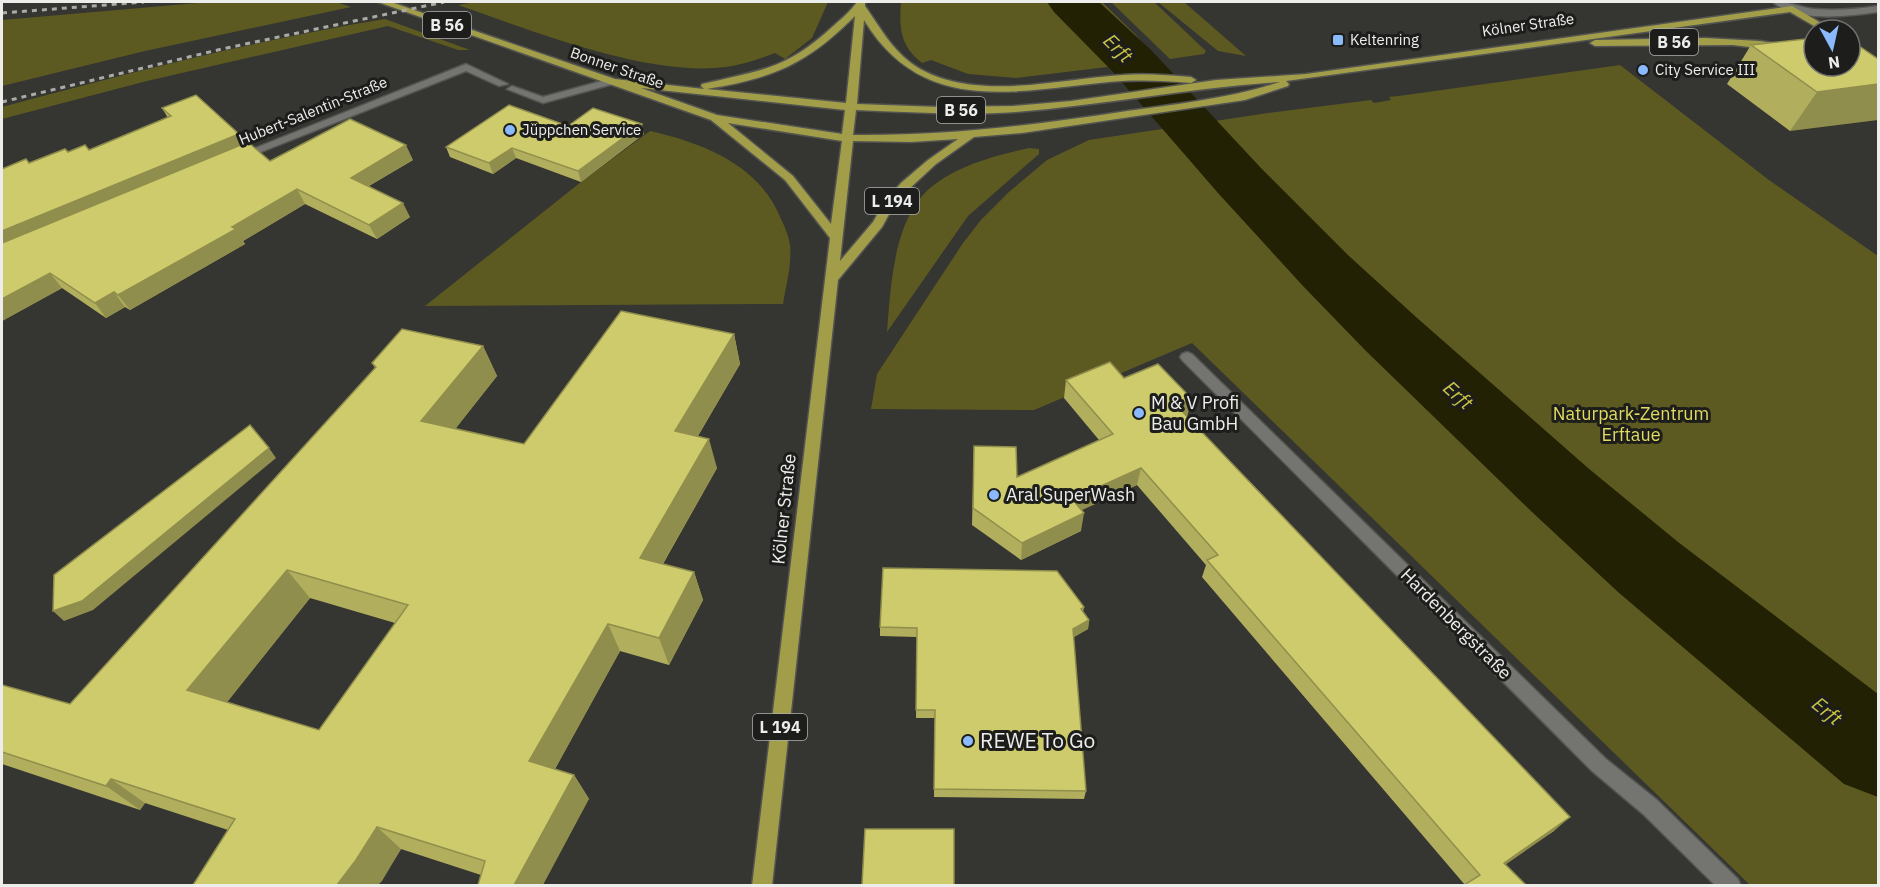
<svg xmlns="http://www.w3.org/2000/svg" width="1880" height="887" font-family="'IBM Plex Sans',sans-serif">
	<style>
		.green { fill: #5c5a20 }
		.lines { fill: none; stroke-linecap: round; stroke-linejoin: round }
		.stream { fill: #222103; fill-rule: evenodd }
		.river { fill: #222103; fill-rule: evenodd }
		.lane-casing { stroke: #535350; stroke-width: 3 }
		.street-casing { stroke: #535350; stroke-width: 3 }
		.secondary-casing { stroke: #535350; stroke-width: 3 }
		.primary-casing { stroke: #535350; stroke-width: 3 }
		.lane { fill: #747471; fill-rule: evenodd }
		.street { fill: #747471; fill-rule: evenodd }
		.secondary { fill: #747471; fill-rule: evenodd }
		.primary { fill: #a19d49; fill-rule: evenodd }
		.rail { stroke: #aaaaa7; stroke-width: 3; stroke-dasharray: 5 5; stroke-linecap: butt }
		.wall { fill: #b1af5e; fill-rule: evenodd }
		.shaded-wall { fill: #908e4c }
		.building { fill: #cecb6d; stroke: #908e4c; stroke-width: 1.5; fill-rule: evenodd }
		.poi-dot { fill: #8bbafc; stroke: #1d1d1b; stroke-width: 2 }
		.labels { text-anchor: middle; stroke-width: 6; stroke-linejoin: round; paint-order: stroke }
		.far-street-label { font-size: 15px; fill: #ededeb; stroke: #1d1d1b }
		.far-poi-label { font-size: 15px; fill: #ededeb; stroke: #1d1d1b; text-anchor: start }
		.shield { fill: #1d1d1b; stroke: #afafad; stroke-width: 1.5 }
		.shield-label { font-size: 16px; font-weight: bold; fill: #ededeb }
		.poi-label { font-size: 18px; fill: #ededeb; stroke: #1d1d1b; text-anchor: start }
		.park-label { font-size: 18px; fill: #e1dc5f; stroke: #1d1d1b }
		.street-label { font-size: 18px; fill: #ededeb; stroke: #1d1d1b }
		.water-label { font-size: 20px; font-style: italic; fill: #c9c443; stroke: #1d1d1b }
		.near-poi-label { font-size: 21px; fill: #ededeb; stroke: #1d1d1b; text-anchor: start }
	</style>
	<rect width="100%" height="100%" fill="#353532"/>
	<g class="green">
		<path d="M209,2H336L351,7L145,51L2,86V20Z"/>
		<path d="M476,2H828L812,38L785,59L775,53C759,59 743,65 726,67C647,77 533,31 458,5Z"/>
		<path d="M901,2H1102L1136,35L1157,61L1016,78L968,74L931,60L922,63C900,46 899,28 901,2Z"/>
		<path d="M1111,2H1154L1206,51L1204,54L1170,59Z"/>
		<path d="M1158,2H1184L1246,56L1218,51Z"/>
		<path d="M385,19L470,50H458L388,26L147,81L2,119V107C128,73 256,40 385,19Z"/>
		<path d="M1620,65L1769,180L1878,256V885H1750L1192,343L1034,410L871,409L877,374L963,243L981,220L1009,192L1047,160L1089,140L1268,113L1371,100L1374,103L1391,100L1389,97L1406,95Z"/>
		<path d="M650,131C703,143 760,165 781,219C785,227 789,237 790,245C792,264 786,286 783,304L425,306L581,182Z"/>
		<path d="M1029,148L1039,149V154L968,216L887,332C891,285 893,215 935,184C962,164 998,155 1029,148Z"/>
	</g>
	<g class="lines">
		<path class="stream" d="M1071,2H1080L1074,7L1070,4Z"/>
		<path class="river" d="M1047,2H1099L1152,51L1260,167L1349,256L1416,317L1588,468L1678,542L1878,694V797L1844,784L1618,592L1532,512L1366,351L1303,286L1218,193L1114,73L1054,12Z"/>
		<g class="lane-casing">
			<path id="lane" d="M609,79L613,80V84L543,103L507,89L512,86L543,97Z"/>
		</g>
		<g class="street-casing">
			<g id="street">
				<path d="M466,64L508,84L499,86L466,71L243,159L239,160L233,157Z"/>
				<path d="M1187,352L1192,354L1606,759L1657,800L1738,879L1741,886H1716L1643,814L1592,771L1182,360L1180,357L1182,354Z"/>
			</g>
		</g>
		<g class="secondary-casing">
			<path id="secondary" d="M1773,2C1787,0 1801,8 1815,9C1836,11 1857,9 1878,6V12C1849,16 1797,23 1773,2Z"/>
		</g>
		<g class="primary-casing">
			<g id="primary">
				<path d="M378,2H391L615,79L704,89L701,86L702,84C760,70 785,70 831,28C840,20 851,11 857,2H865V6C879,26 891,48 911,63C968,104 1058,79 1122,75C1145,73 1168,75 1191,77L1196,80L1191,83C1168,81 1145,80 1122,81C1024,88 925,121 864,20L857,104L940,107L1013,106L1071,101L1216,80L1306,74L1792,6L1833,30H1821L1790,12L1286,81L1289,84L1288,86L1245,100L1022,133L974,137L936,164L909,189L893,207L882,227L838,280L772,886H752L830,238L785,180L711,120ZM855,16L846,103L707,89C774,78 807,64 855,16ZM1280,82C1230,98 1179,104 1127,111C1036,125 946,136 853,135L856,110C909,112 963,116 1016,112C1105,105 1191,88 1280,82ZM641,88L845,110L842,134L717,115ZM728,123L842,141L831,224L793,176ZM958,139L928,160L901,183L884,203L873,222L840,261L853,141L911,142Z"/>
				<path d="M1705,38L1760,41L1814,49V55L1733,45L1595,46L1590,43L1595,40Z"/>
			</g>
		</g>
		<use href="#lane" class="lane"/>
		<use href="#street" class="street"/>
		<use href="#secondary" class="secondary"/>
		<use href="#primary" class="primary"/>
		<g class="rail">
			<path d="M2,13L144,2"/>
			<path d="M2,102L222,49L444,2"/>
		</g>
	</g>
	<g class="wall">
		<path d="M1751,45L1814,66L1878,59L1790,131L1727,84Z"/>
		<path d="M162,108L239,134L245,143L270,161L413,160L369,186L410,217L377,239L305,204L243,241L245,244L130,310L125,307L106,318L62,288L2,321V169L29,163L68,152L89,150L168,118Z"/>
		<path d="M568,126L644,134L581,182L516,158L493,174L450,157L446,147Z"/>
		<path d="M734,334L740,364L698,436L717,468L663,564L694,572L703,600L669,665L620,651L555,769L574,775L589,799L481,875L401,849L378,885H193L228,830L145,803L140,810L2,764V685L70,704L375,368L372,363L483,346L497,376L455,429L524,444ZM310,598L395,623L319,730L227,702Z"/>
		<path d="M1124,378L1187,417L1554,831L1465,885L1202,577L1206,565L1137,485L1081,510V531L1021,560L972,525L974,446L1017,477L1099,440L1064,398L1066,380Z"/>
		<path d="M1084,607L1083,612L1089,620L1088,629L1073,637L1086,791L1084,799L934,797L935,718H916L917,637L880,636V627Z"/>
	</g>
	<g class="shaded-wall">
		<path d="M1878,84V120L1790,131L1817,92Z"/>
		<path d="M642,124L644,134L581,182L578,171Z"/>
		<path d="M239,134L247,148L2,251V231Z"/>
		<path d="M406,145L413,160L358,192L351,178Z"/>
		<path d="M512,148L516,158L493,174L489,163Z"/>
		<path d="M297,189L305,204L243,241L245,244L130,310L118,295Z"/>
		<path d="M403,203L410,217L377,239L369,225Z"/>
		<path d="M50,273L62,288L2,321V299Z"/>
		<path d="M114,292L125,307L106,318L95,303Z"/>
		<path d="M734,334L740,364L683,461L675,431Z"/>
		<path d="M483,346L497,376L438,451L421,421Z"/>
		<path d="M1192,399L1187,417L1177,406Z"/>
		<path d="M709,439L717,468L650,586L640,558Z"/>
		<path d="M269,448L276,458L93,610L64,621L53,611Z"/>
		<path d="M1141,468L1137,485L1069,516L1072,499Z"/>
		<path d="M1084,513L1081,531L1021,560L1022,543Z"/>
		<path d="M287,570L310,598L216,716L187,690Z"/>
		<path d="M694,572L703,600L669,665L659,638Z"/>
		<path d="M1089,620L1088,629L1071,639L1073,629Z"/>
		<path d="M608,624L620,651L546,785L529,761Z"/>
		<path d="M574,775L589,799L543,885H514Z"/>
		<path d="M111,779L145,803L140,810L106,786Z"/>
		<path d="M1570,817L1554,831L1489,876L1504,863Z"/>
		<path d="M377,827L401,849L382,881L378,885H337Z"/>
	</g>
	<g class="building">
		<path d="M1814,38V66H1850V40L1878,59V84L1817,92L1751,45Z"/>
		<path d="M196,95L239,134L2,231V169L26,159L29,163L65,149L68,152L85,145L89,150L171,116L162,108Z"/>
		<path d="M509,105L568,126L593,108L642,124L578,171L512,148L489,163L446,147Z"/>
		<path d="M350,119L406,145L351,178L403,203L369,225L297,189L232,227L236,229L118,295L114,292L95,303L50,273L2,299V243L248,142L270,161Z"/>
		<path d="M621,311L734,334L675,431L709,439L640,558L694,572L659,638L608,624L529,761L574,775L514,885H478L485,861L377,827L356,860L337,885H193L235,819L111,779L106,786L2,752V685L70,704L376,367L372,363L402,329L483,346L421,421L524,444ZM287,570L408,605L319,730L187,690Z"/>
		<path d="M1110,362L1124,378L1158,364L1192,399L1177,406L1570,817L1504,863L1526,885H1464L1480,875L1207,560L1218,555L1141,468L1072,499L1084,513L1022,543L973,508L974,446L1016,447L1017,477L1113,434L1066,380Z"/>
		<path d="M250,425L269,448L82,601L53,611L54,575Z"/>
		<path d="M883,568L1057,571L1084,607L1081,609L1089,620L1073,629L1086,791L934,789L935,710H916L917,628L880,627Z"/>
		<path d="M865,829H954V885H862Z"/>
	</g>
	<g class="poi-dot">
		<rect x="1332" y="34" width="12" height="12" rx="3"/>
		<circle cx="1643" cy="70" r="6"/>
		<circle cx="510" cy="130" r="6"/>
		<circle cx="1139" cy="413" r="6"/>
		<circle cx="994" cy="495" r="6"/>
		<circle cx="968" cy="741" r="6"/>
	</g>
	<g class="labels">
		<g class="far-street-label">
			<text transform="translate(1528 25) rotate(-8)" y="5">Kölner Straße</text>
			<text transform="translate(617 68) rotate(19)" y="5">Bonner Straße</text>
			<text transform="translate(313 111) rotate(-22)" y="5">Hubert-Salentin-Straße</text>
		</g>
		<g class="far-poi-label">
			<text x="1350" y="45">Keltenring</text>
			<text x="1655" y="75">City Service III</text>
			<text x="522" y="135">Jüppchen Service</text>
		</g>
		<g class="shield">
			<rect x="423" y="12" width="48" height="26" rx="4.5"/>
			<rect x="1650" y="29" width="48" height="26" rx="4.5"/>
			<rect x="937" y="97" width="48" height="26" rx="4.5"/>
			<rect x="865" y="188" width="54" height="26" rx="4.5"/>
			<rect x="753" y="714" width="54" height="26" rx="4.5"/>
		</g>
		<g class="shield-label">
			<text x="447" y="31">B 56</text>
			<text x="1674" y="48">B 56</text>
			<text x="961" y="116">B 56</text>
			<text x="892" y="207">L 194</text>
			<text x="780" y="733">L 194</text>
		</g>
		<g class="poi-label">
			<text x="1151" y="409">M &amp; V Profi<tspan x="1151" dy="21">Bau GmbH</tspan></text>
			<text x="1006" y="501">Aral SuperWash</text>
		</g>
		<g class="park-label">
			<text x="1631" y="420">Naturpark-Zentrum<tspan x="1631" dy="21">Erftaue</tspan></text>
		</g>
		<g class="street-label">
			<text transform="translate(784 509) rotate(-84)" y="6">Kölner Straße</text>
			<text transform="translate(1456 624) rotate(45)" y="6">Hardenbergstraße</text>
		</g>
		<g class="water-label">
			<text transform="translate(1118 48) rotate(45)" y="7">Erft</text>
			<text transform="translate(1458 395) rotate(42)" y="7">Erft</text>
			<text transform="translate(1827 711) rotate(39)" y="7">Erft</text>
		</g>
		<g class="near-poi-label">
			<text x="980" y="748">REWE To Go</text>
		</g>
	</g>
	<rect width="1880" height="887" fill="none" stroke="#ededeb" stroke-width="6"/>
	<g transform="translate(1832 48) rotate(172)"><circle r="28" fill="#1d1d1b" stroke="#70706e" stroke-width="1.5"/>
	<path d="M0-4.5L10 22L0 15L-10 22Z" fill="#8bbafc"/>
	<text y="-9" font-size="16" font-weight="bold" text-anchor="middle" fill="#ededeb">N</text>
	</g>
</svg>
